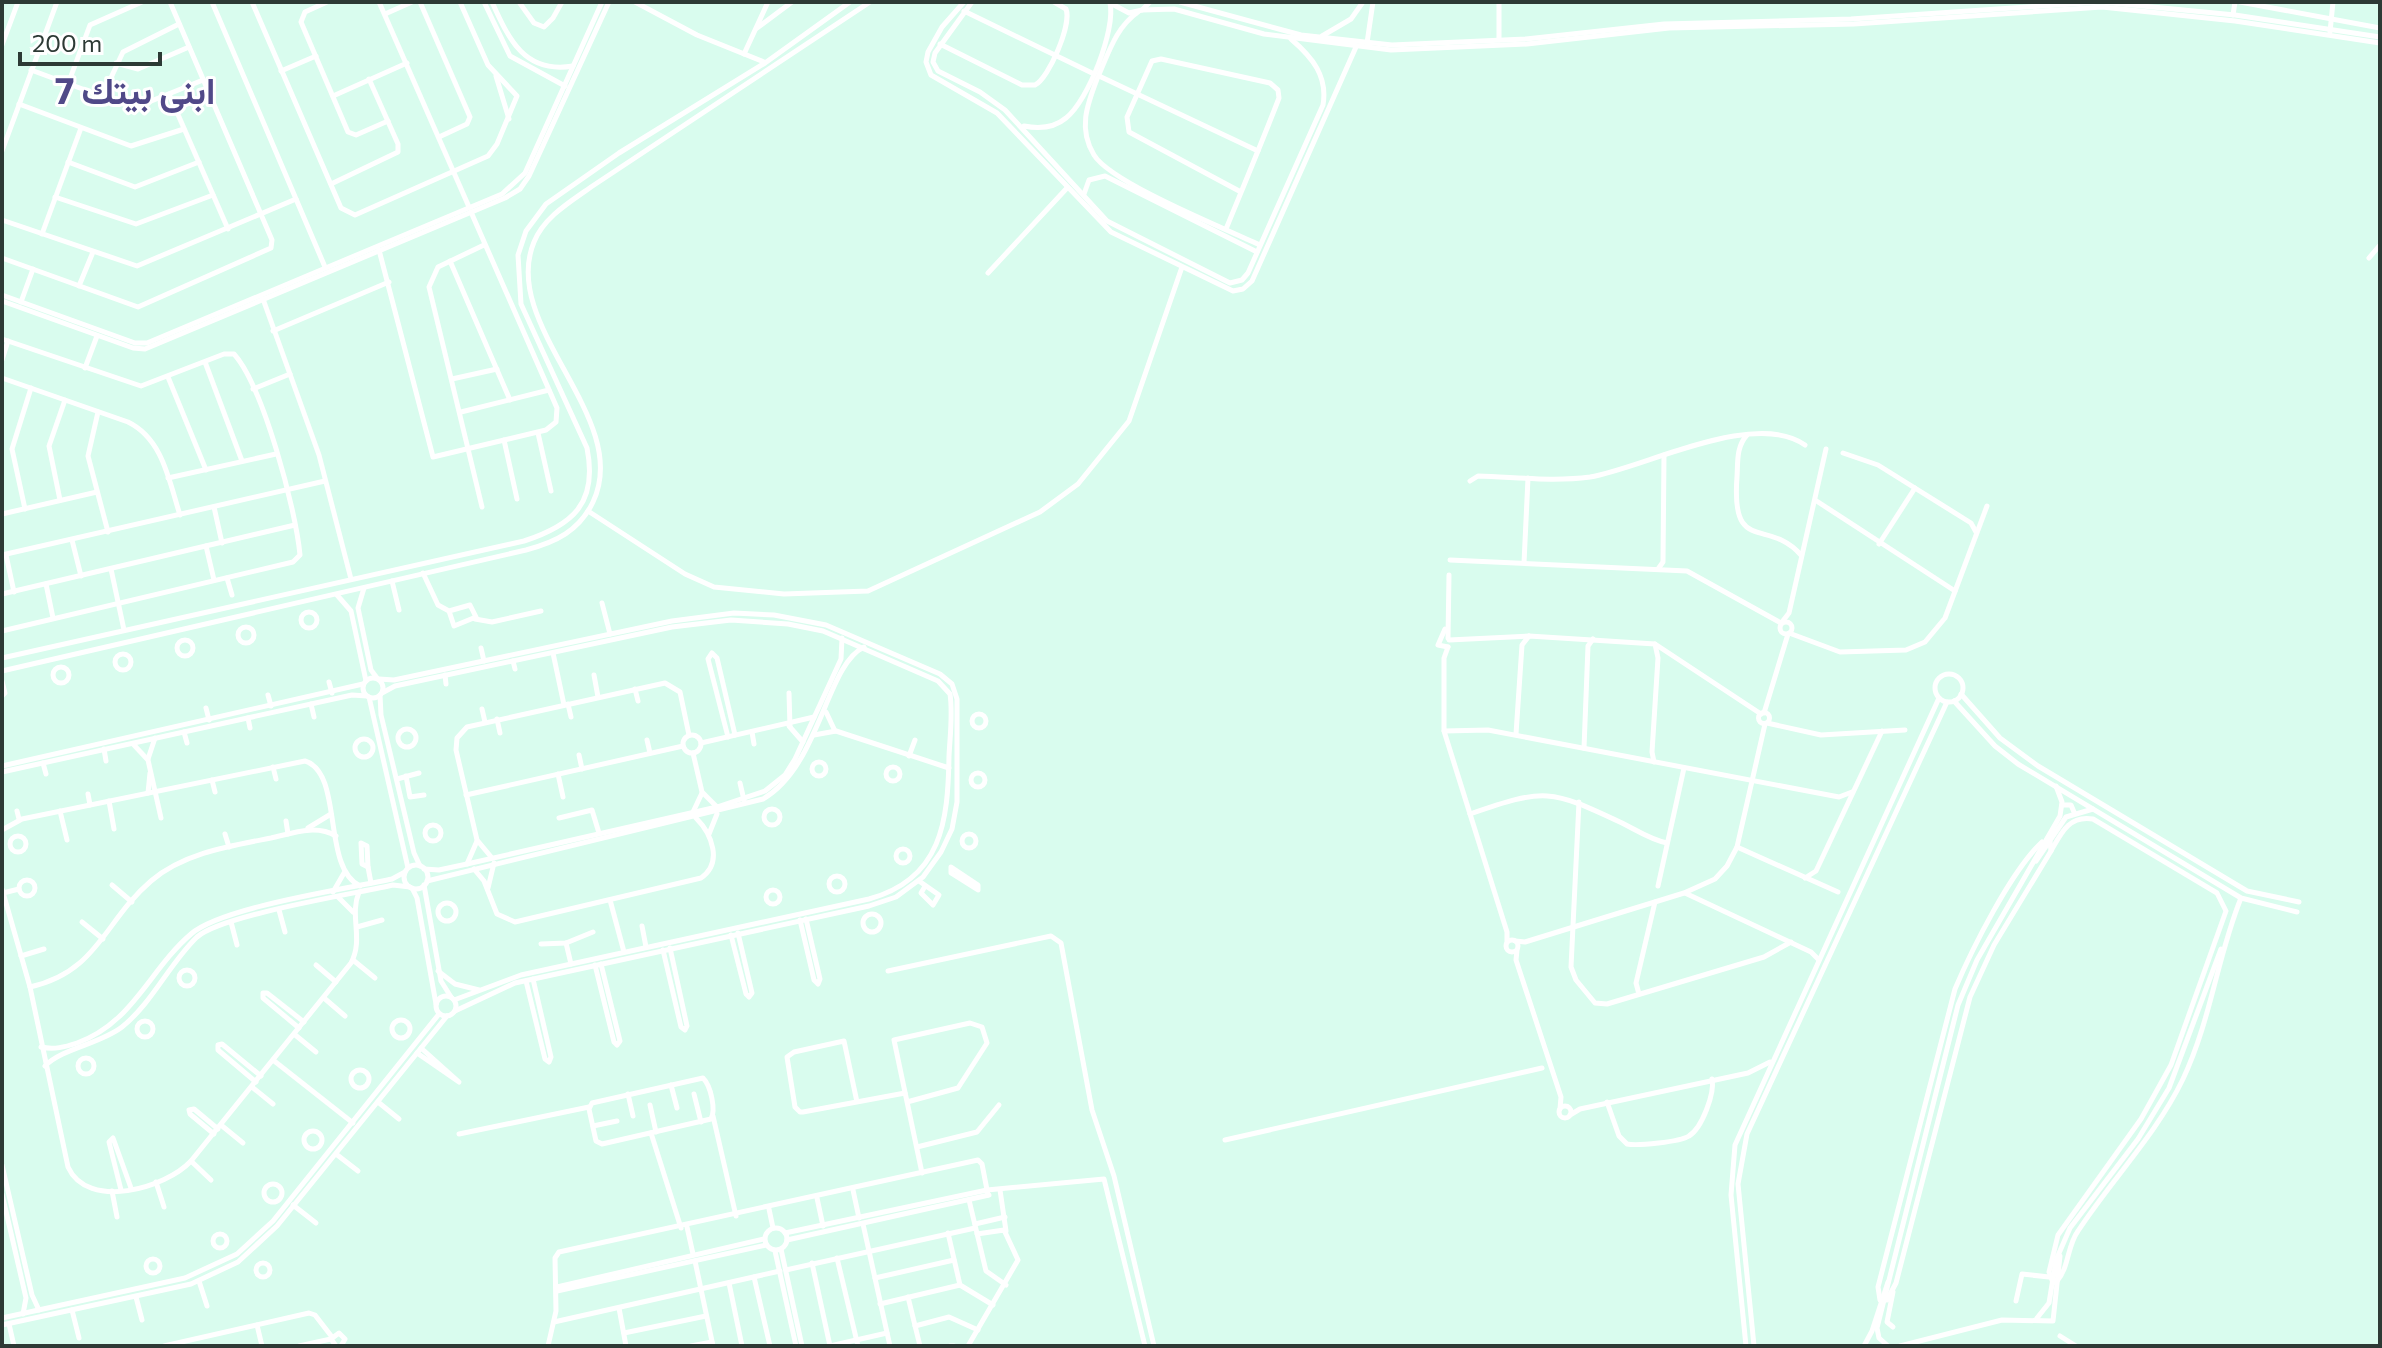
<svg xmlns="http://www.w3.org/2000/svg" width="2382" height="1348" font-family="Commissioner,Vazirmatn,sans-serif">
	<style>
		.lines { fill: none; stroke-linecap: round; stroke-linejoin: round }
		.minor { stroke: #fff; stroke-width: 5 }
		.labels { text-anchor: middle; stroke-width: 6; stroke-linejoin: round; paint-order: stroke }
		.district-label { font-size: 36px; font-weight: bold; fill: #504988; stroke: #fff }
	</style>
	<rect width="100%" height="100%" fill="#d9fcee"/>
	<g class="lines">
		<g class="minor">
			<path d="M212,2L325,267"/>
			<path d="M252,2L341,208L355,215L488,156L497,144L517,96L488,65L460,2"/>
			<path d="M327,2L305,12L301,22L348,132L356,135L388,121"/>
			<path d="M379,2L469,207"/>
			<path d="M420,2L470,117L467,124L439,137"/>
			<path d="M484,2L510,56L565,86"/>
			<path d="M492,2C509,40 525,74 573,66"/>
			<path d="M519,2L534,23L544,27L553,18L562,2"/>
			<path d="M635,2L697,35L764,62"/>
			<path d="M964,2L942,27L928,52L926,62L931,75L997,113L1111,232L1233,291L1243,289L1252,281L1356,47"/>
			<path d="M972,2L935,53L933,62L938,71L980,92L1005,110L1107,221L1230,283L1242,280L1248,273L1323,105C1328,76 1312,57 1291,39"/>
			<path d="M1180,2L1301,35L1392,45L1526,39L1664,24L1851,19L2101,2L2235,15L2380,37"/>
			<path d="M1499,2V40"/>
			<path d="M2240,2L2380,28"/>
			<path d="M1110,3L1129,13L1142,10L1150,2"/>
			<path d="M1142,10L1174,9L1264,34L1391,50L1527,44L1669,28L1854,24L2102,7L2235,21L2380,43"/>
			<path d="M964,11L1092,73"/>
			<path d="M1138,12C1115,28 1108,55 1097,79C1087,105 1078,129 1094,155C1111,183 1226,229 1260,245"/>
			<path d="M385,14L412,2"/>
			<path d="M2233,15L2235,2"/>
			<path d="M757,28L792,2"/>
			<path d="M2330,32L2333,2"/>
			<path d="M1322,36L1351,19L1363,2"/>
			<path d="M1367,43L1373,2"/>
			<path d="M940,44L1022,85H1035C1049,78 1072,24 1066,9L1054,2"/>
			<path d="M2,45L18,2"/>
			<path d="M744,54L768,2"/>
			<path d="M116,63L138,69L189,47"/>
			<path d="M31,70L134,108L203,80"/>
			<path d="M281,71L316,56"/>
			<path d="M496,76L509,119"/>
			<path d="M1099,76L1258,151"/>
			<path d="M68,84L90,25L142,2"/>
			<path d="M169,94L228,229"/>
			<path d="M333,96L407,63"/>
			<path d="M102,97L123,52L179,24"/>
			<path d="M19,104L131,146L184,129"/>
			<path d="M1024,126C1039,129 1054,128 1066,118C1088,101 1116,29 1110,3"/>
			<path d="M2,151L57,2"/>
			<path d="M68,162L135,187L199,162"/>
			<path d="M331,184L398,152V144L369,79"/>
			<path d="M1084,194L1089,180L1105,176L1257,252"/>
			<path d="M55,197L136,224L213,195"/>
			<path d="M2,220L137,266L296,199"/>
			<path d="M1226,229C1244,185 1262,142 1279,98L1278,90L1270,83L1161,59L1152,61L1127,117L1129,132L1241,192"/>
			<path d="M42,234L81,128"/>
			<path d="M379,250L433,457L546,430L556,422L557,408L471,212"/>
			<path d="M2,258L138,307L271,248L272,240L170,2"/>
			<path d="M2369,258L2380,245"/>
			<path d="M450,261L510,400"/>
			<path d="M988,273L1067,188"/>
			<path d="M79,286L93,252"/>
			<path d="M2,295L135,343H147L502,194L525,173L602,2"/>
			<path d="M263,299L319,455L351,579"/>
			<path d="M2,301L133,348L145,349L505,198L520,189L529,176L609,2"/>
			<path d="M21,302L33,269"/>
			<path d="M273,331L389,282"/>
			<path d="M2,339L141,386L224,354H234C263,386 296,510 300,555L293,562L2,631"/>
			<path d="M2,360L8,341"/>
			<path d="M205,362L242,461"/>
			<path d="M85,368L97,336"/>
			<path d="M168,377L206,470"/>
			<path d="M2,378L128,422C163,439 169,481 180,515"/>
			<path d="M452,379L497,369"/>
			<path d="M253,389L290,374"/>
			<path d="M98,412L88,456L108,532"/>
			<path d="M461,412L549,390"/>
			<path d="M538,433L551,491"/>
			<path d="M1747,435C1736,447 1738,462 1737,477C1731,556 1768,517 1801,555"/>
			<path d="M504,440L517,499"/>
			<path d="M1843,453L1878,465L1971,523L1976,532"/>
			<path d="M168,478L276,454"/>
			<path d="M1470,481L1478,476C1515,477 1553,482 1590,477C1644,468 1754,409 1805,445"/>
			<path d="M60,500L49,446L65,400"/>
			<path d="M1815,500L1955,591"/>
			<path d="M214,507L222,543"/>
			<path d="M482,507L429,287L438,267L484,245"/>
			<path d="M25,509L12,449L31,388"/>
			<path d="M588,511L685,574L714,587L784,594L868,591L1040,512L1078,484L1129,421L1182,267"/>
			<path d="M2,514L97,492"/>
			<path d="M72,540L81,576"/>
			<path d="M1879,544L1915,488"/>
			<path d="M206,546L214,580"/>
			<path d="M2,555L325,481"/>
			<path d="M6,555L14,592"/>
			<path d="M1450,560L1687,571L1781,623"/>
			<path d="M1524,563L1528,478"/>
			<path d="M111,569L124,630"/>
			<path d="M1658,569L1663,562L1664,455"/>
			<path d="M423,573L438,605L449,611L470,605L476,617L454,626L449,611"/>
			<path d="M227,578L232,595"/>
			<path d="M392,581L399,610"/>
			<path d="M46,584L53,618"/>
			<path d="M364,588L358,608L371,670L377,678"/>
			<path d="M2,594L295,525"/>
			<path d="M337,595L351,611L366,681"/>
			<path d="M602,603L610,634"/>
			<circle cx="309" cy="620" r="8"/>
			<path d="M475,619L492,622L541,611"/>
			<circle cx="1786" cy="628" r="6"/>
			<path d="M1782,622L1789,613L1826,449"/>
			<circle cx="246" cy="635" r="8"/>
			<path d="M1445,629L1438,645L1448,647"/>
			<path d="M1789,633L1840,652L1906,650L1925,642L1945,618L1987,506"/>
			<path d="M1448,638L1449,575"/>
			<path d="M1449,640L1529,636L1655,644L1761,714"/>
			<circle cx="185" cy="648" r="8"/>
			<path d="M1448,647L1444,658V731L1507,932V942"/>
			<path d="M481,648L484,661"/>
			<path d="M553,653L564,705"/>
			<circle cx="123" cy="662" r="8"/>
			<path d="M2,658L524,541C573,525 598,503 587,448L521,304L518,255L526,231L546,204L619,153L765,63L850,2"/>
			<path d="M513,661L515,669"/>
			<circle cx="61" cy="675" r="8"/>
			<path d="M2,671L526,550C556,542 579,531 593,502C633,418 499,326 534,242C544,217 570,202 591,187L870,2"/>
			<circle cx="1949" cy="688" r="14"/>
			<path d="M445,675L446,684"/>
			<path d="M594,675L598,697"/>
			<circle cx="373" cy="688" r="10"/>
			<path d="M379,679L394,680L672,621L734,613L774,615L826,625L940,674L952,684L957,699V802L952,829L941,852L923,877L896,897L869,906L515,983L455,1011"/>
			<path d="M2,681L5,693L2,696"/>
			<path d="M329,682L332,693"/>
			<path d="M635,689L638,701"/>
			<path d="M382,693L395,686L672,627L731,620L788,624L823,631L938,681L950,694C953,714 950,736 949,756C948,821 942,879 869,899L521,975L454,1000"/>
			<path d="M789,693L790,727"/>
			<path d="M1961,694L2000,738L2038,766L2247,891L2299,902"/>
			<path d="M268,695L271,706"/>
			<path d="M380,695L381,715L414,853L420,866"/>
			<path d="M369,697L408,868"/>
			<path d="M1954,701L1995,746L2018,764L2241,898L2297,912"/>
			<path d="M311,704L314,717"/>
			<path d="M568,704L571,717"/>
			<path d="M206,708L209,720"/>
			<path d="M482,709L485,722"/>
			<path d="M826,712L835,731"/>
			<circle cx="1764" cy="718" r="5.5"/>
			<path d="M1764,713L1788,634"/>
			<circle cx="979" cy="721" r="7"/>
			<path d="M248,718L250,728"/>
			<path d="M497,719L500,733"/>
			<path d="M1767,723L1821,735L1905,730"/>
			<path d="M789,726L803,742"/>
			<circle cx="407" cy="738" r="9"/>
			<path d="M1444,731L1488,730L1839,797L1852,792"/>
			<path d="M184,732L187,743"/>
			<path d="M752,732L754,744"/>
			<path d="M1516,734L1522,645L1529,636"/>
			<path d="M814,735L836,731L949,768"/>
			<circle cx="692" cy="744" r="9"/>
			<path d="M728,737L708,659L712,653L717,658L735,735"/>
			<circle cx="364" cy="748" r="9"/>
			<path d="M647,740L650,753"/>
			<path d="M701,743L814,717"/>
			<path d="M133,744L148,760L161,818"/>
			<path d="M1584,748L1588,646L1593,639"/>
			<path d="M104,749L106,761"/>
			<path d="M693,753L702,792L716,806"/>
			<path d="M579,755L582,769"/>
			<path d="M909,756L915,740"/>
			<path d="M148,759L155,738"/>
			<circle cx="819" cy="769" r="7"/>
			<path d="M1654,762L1652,752L1658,658L1655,644"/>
			<path d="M43,763L46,774"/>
			<path d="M2,766L363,684"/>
			<circle cx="893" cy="774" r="7"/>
			<path d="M273,767L276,779"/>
			<path d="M2,772L352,695L367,696"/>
			<circle cx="978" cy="780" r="7"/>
			<path d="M558,774L563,797"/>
			<path d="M406,776L410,797L424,795"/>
			<path d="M397,779L419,773"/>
			<path d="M212,780L215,792"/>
			<path d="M740,783L744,800"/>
			<path d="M148,793L150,773"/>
			<path d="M88,794L90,805"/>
			<path d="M466,795L683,746"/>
			<path d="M109,801L114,829"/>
			<path d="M1579,802L1571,967L1576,980L1595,1003L1607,1004L1764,957L1791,942"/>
			<path d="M2062,805H2071L2074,812"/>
			<circle cx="772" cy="817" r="8"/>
			<path d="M17,811L19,819"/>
			<path d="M60,811L67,840"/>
			<path d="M693,812L702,793"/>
			<path d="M1470,814C1545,788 1550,789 1622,823C1636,830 1651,840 1667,843"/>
			<path d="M559,818L592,810L599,833"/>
			<path d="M286,821L288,834"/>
			<circle cx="433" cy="833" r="8"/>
			<path d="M308,828L331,814"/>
			<path d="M2,830L22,819L305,761C344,773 321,867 360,886"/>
			<circle cx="969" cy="841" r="7"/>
			<path d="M225,834L229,847"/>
			<path d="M709,834L717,814"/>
			<circle cx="18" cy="844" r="8"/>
			<path d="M361,843L367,846L368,867L362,864Z"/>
			<path d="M1737,847L1838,892"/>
			<circle cx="903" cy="856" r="7"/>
			<path d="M2051,851C2061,833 2069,815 2093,819L2217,893L2226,911L2171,1065L2141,1119L2058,1235L2049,1272L2053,1283"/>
			<path d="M492,858L477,840L456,750L457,738L467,727L665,683L680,692L689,735"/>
			<path d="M2036,861L2066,817L2093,809"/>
			<path d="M467,864L477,841"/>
			<circle cx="416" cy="877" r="12"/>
			<path d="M368,867L371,883"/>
			<path d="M951,867L978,885V890L951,873Z"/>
			<path d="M424,869L439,870L467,864L717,807L765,791L785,775L795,759L841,659L842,638"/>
			<path d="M474,869L484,881L497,914L515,922L701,878C723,863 712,834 696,818"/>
			<circle cx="837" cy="884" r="8"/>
			<path d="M1805,878L1816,871L1882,731"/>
			<circle cx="27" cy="888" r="8"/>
			<path d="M427,881L763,799C820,766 826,665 864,647"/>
			<path d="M919,881L939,895L933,905L921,893L924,888"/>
			<path d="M112,885L132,902"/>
			<path d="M424,885L441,981L451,997"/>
			<path d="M1658,886L1684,768"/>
			<path d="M412,888L417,898L436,1004"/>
			<path d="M488,888L494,863"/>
			<path d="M2,889L30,987L68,1167C88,1211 166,1188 191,1161L351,963C364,939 349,916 359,892"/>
			<circle cx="773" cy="897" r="7"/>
			<path d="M333,892L344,873"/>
			<path d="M3,893L19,889"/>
			<path d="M1685,893L1811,952L1818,959"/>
			<path d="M338,897L353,912"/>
			<path d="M610,900L624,952"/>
			<circle cx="447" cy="912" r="9"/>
			<path d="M279,910L285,932"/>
			<circle cx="872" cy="923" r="9"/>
			<path d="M800,920L814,980L818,984L820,979L806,919"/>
			<path d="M82,922L103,939"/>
			<path d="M231,922L237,945"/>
			<path d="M642,926L646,947"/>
			<path d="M357,927L382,920"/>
			<path d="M731,935L746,994L749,997L752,993L738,933"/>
			<circle cx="1512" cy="946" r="6"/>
			<path d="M1515,941L1525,942L1684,893L1715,879L1727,866L1737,847L1765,724"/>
			<path d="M566,943L571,964"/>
			<path d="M541,944L566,943L593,932"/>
			<path d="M663,950L681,1027L685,1030L687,1026L670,948"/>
			<path d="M1517,950L1516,960L1561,1097L1560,1109"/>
			<path d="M21,956L44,949"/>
			<path d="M353,960L375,978"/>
			<path d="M316,965L336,982"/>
			<path d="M595,965L614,1042L617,1045L620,1041L601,964"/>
			<circle cx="187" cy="978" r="8"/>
			<path d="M438,971L455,984L479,990"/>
			<path d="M888,971L1051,936L1061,943L1092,1110L1114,1176L1154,1346"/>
			<path d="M526,981L545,1059L549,1062L551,1057L533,979"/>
			<path d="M30,987C98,972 104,921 151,881C184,853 230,846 271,838C293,833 316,824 336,836"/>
			<path d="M1639,994L1636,983L1655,902"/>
			<circle cx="446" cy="1006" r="10"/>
			<path d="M324,998L345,1016"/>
			<circle cx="401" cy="1029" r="9"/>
			<circle cx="145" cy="1029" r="8"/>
			<path d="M299,1028L263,998V993H267L304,1022"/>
			<path d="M294,1034L316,1052"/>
			<path d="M41,1047C54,1050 65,1047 77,1043C133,1023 149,970 191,934C222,907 346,889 392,879L405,872"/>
			<path d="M417,1053L459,1082L421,1048"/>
			<circle cx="86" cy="1066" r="8"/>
			<path d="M273,1060L353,1123"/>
			<path d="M45,1066C63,1048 100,1044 122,1027C153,1002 169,964 197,937C222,915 353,894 393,885L410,887"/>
			<circle cx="360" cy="1079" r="9"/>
			<path d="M703,1078C711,1086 716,1110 711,1119L602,1144L596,1141L589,1109L592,1103Z"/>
			<path d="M256,1082L218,1050V1045L222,1044L261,1076"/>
			<path d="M671,1085L677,1108"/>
			<path d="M252,1087L273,1104"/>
			<path d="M628,1094L633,1116"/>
			<path d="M694,1094L701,1122"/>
			<path d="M378,1102L399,1119"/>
			<path d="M857,1102L844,1041L794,1052L787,1057L795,1107L800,1112H803L905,1093"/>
			<path d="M907,1102L958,1088L987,1043L982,1027L970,1023L894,1040L922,1173"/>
			<path d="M1607,1102L1619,1136L1627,1144C1637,1146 1680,1142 1689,1136C1702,1128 1715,1093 1712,1079"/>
			<path d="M650,1105L656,1132"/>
			<circle cx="1565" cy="1112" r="6"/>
			<path d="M1570,1115L1580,1109L1748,1073L1770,1062"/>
			<path d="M713,1116L736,1216"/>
			<path d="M221,1125L243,1143"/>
			<path d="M593,1126L617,1121"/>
			<circle cx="313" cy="1140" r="9"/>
			<path d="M651,1133L681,1228"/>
			<path d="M214,1134L190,1114L189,1110L194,1109L218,1129"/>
			<path d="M459,1134L589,1107"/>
			<path d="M1225,1140L1542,1068"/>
			<path d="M917,1147L977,1132L999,1105"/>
			<path d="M336,1154L358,1171"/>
			<path d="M191,1161L211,1180"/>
			<path d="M2,1165L32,1295L39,1310"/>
			<path d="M156,1182L164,1207"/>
			<circle cx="273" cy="1193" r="9"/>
			<path d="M121,1190L109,1142L113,1138L131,1188"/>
			<path d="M853,1190L859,1218"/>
			<path d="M1000,1190L1006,1231"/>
			<path d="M112,1191L117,1217"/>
			<path d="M2,1194L26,1298L23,1314"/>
			<path d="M817,1198L823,1226"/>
			<path d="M969,1200L986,1271L1006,1285"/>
			<path d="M293,1205L316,1223"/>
			<path d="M769,1209L773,1228"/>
			<path d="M863,1224L890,1346"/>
			<path d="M975,1224L1005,1217"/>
			<path d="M687,1227L693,1254"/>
			<circle cx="776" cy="1239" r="11"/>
			<path d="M785,1233L987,1190L1104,1179L1145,1346"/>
			<path d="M948,1233L960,1285L993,1305"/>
			<circle cx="220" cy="1241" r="7"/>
			<path d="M787,1240L989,1195"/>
			<path d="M781,1249L802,1346"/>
			<path d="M775,1251L796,1346"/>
			<path d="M837,1258L858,1346"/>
			<circle cx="153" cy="1266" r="7"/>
			<path d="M695,1261L713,1346"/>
			<circle cx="263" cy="1270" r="7"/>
			<path d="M812,1263L830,1346"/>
			<path d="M786,1270L975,1228"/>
			<path d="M754,1277L770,1346"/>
			<path d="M875,1278L954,1260"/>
			<path d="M199,1281L207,1306"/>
			<path d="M2057,1281C2069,1268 2067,1246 2078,1231C2112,1179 2156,1135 2183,1079C2211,1020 2217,957 2241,898"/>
			<path d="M729,1283L742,1346"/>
			<path d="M557,1287L764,1239"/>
			<path d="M557,1291L766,1245"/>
			<path d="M1893,1292L1887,1322L1893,1327"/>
			<path d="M136,1297L142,1320"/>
			<path d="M908,1297L920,1346"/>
			<path d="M1880,1300L1878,1287L1955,989C1972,949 2011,871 2042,842"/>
			<path d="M1887,1300L1896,1283L1970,997L1994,945L2051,851L2050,841"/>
			<path d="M2016,1301L2022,1274L2049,1277"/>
			<path d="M880,1304L960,1285"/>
			<path d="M619,1308L626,1346"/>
			<path d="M72,1310L79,1338"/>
			<path d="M2,1318L185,1278L237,1254L273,1221L439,1014"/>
			<path d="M2037,1318L2049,1303L2056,1260L2070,1228L2138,1139L2169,1088L2221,949"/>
			<path d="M554,1322L780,1271"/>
			<path d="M9,1324L14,1346"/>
			<path d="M2,1325L191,1284L238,1262L277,1226L447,1016"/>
			<path d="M257,1325L262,1346"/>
			<path d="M915,1326L949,1317L978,1330"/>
			<path d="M624,1333L706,1316"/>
			<path d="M2060,1336L2076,1346"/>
			<path d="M164,1346L309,1313L315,1315L332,1337"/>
			<path d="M299,1346L331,1339"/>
			<path d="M336,1346L331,1339L339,1333L345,1339L341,1346"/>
			<path d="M548,1346L556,1311L555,1258L559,1252L978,1160L982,1164L988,1195"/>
			<path d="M691,1346L712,1342"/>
			<path d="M830,1346L887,1333"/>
			<path d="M950,1346H954"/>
			<path d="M968,1346L1018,1260L1004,1230L977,1234"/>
			<path d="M1746,1346L1731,1195L1735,1145L1939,698"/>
			<path d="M1754,1346L1738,1184L1747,1134L1947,702"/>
			<path d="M1864,1346L1872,1331L1888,1282"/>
			<path d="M1888,1346L1879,1338L1877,1328L1958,1005L1977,960L2060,816L2062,802L2056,786"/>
			<path d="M1900,1346L2002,1320L2053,1321L2060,1256"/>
		</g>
	</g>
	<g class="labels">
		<g class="district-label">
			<text x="135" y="104">ابنى بيتك 7</text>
		</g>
	</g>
	<rect width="2382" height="1348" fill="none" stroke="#2d3a35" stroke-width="8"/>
	<path d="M20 52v12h140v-12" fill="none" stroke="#2d3a35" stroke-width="4"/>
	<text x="32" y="52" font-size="24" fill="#2d3a35" stroke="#ffffff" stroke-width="6" paint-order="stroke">200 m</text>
</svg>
